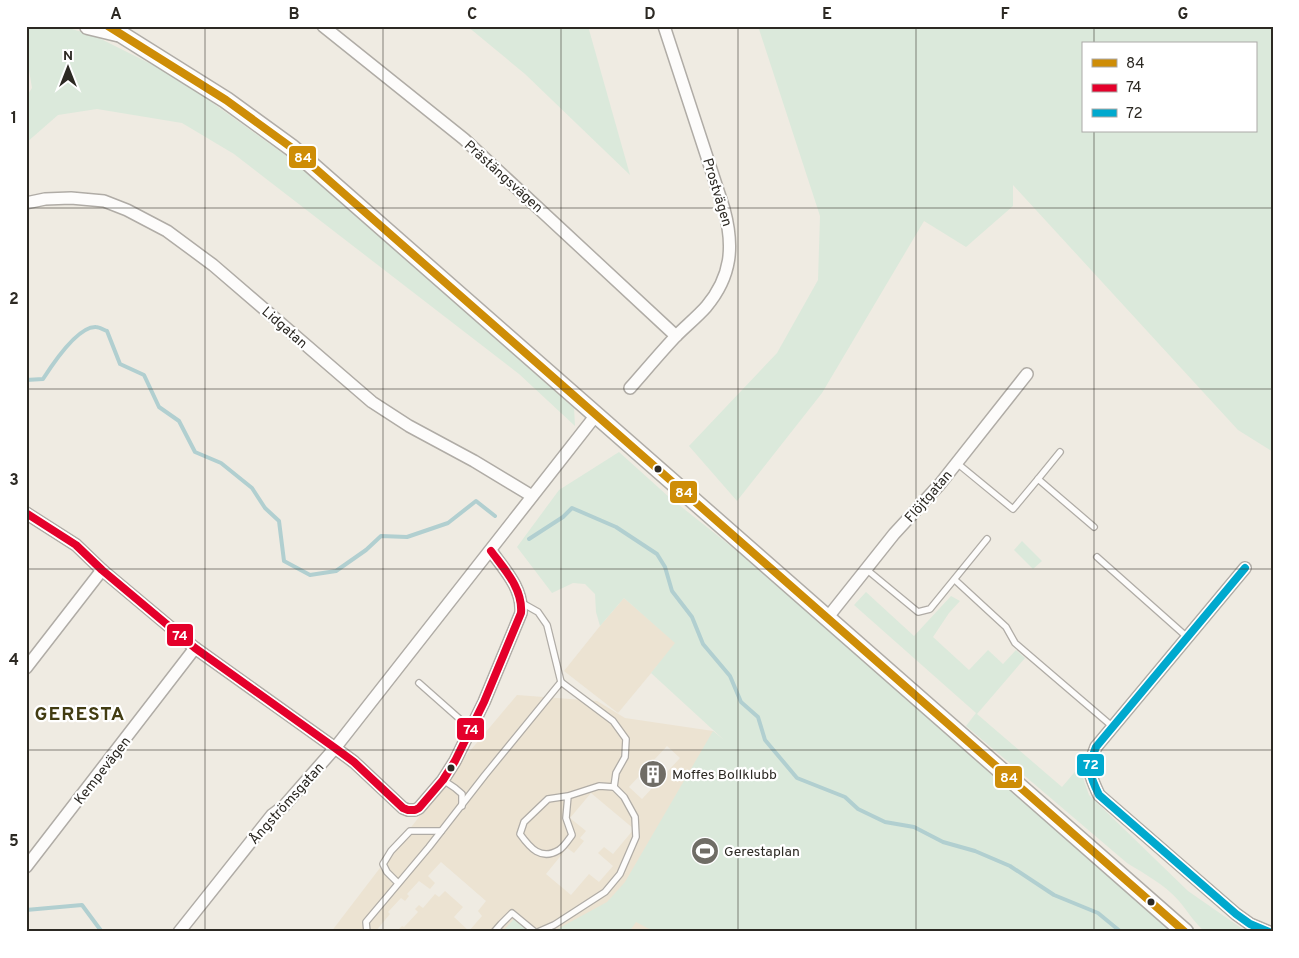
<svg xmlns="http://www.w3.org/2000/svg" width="1299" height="958" font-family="Overpass,sans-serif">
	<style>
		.built { fill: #ece3d2; fill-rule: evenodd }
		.green { fill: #dbe9db; fill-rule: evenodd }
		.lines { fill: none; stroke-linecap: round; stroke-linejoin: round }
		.stream { stroke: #b1cfd0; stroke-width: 4 }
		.lane-casing { stroke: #b0aca6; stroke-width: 8 }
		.street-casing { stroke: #b0aca6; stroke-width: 14 }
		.secondary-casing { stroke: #b0aca6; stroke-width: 19 }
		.lane { stroke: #fdfcfb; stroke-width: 5.5 }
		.street { stroke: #fdfcfb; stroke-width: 11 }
		.secondary { stroke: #fdfcfb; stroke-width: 16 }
		.bus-1-casing { stroke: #fff; stroke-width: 11 }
		.bus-2-casing { stroke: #fff; stroke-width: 11 }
		.bus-3-casing { stroke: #fff; stroke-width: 11 }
		.bus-1 { stroke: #ce8d07; stroke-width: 8 }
		.bus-2 { stroke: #e4002b; stroke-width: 8 }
		.bus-3 { stroke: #00a9ce; stroke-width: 8 }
		.grid { fill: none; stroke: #2c2923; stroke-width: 1; stroke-opacity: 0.55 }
		.bus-dot { fill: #2c2923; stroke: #fff; stroke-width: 2 }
		.labels { text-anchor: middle; stroke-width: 4.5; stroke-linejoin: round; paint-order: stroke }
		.street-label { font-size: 14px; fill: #2c2923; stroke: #fff }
		.poi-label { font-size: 14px; fill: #2c2923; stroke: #fff; text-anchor: start }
		.district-label { font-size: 19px; font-weight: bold; letter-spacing: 1px; fill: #423c12; stroke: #fff }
		.line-badge { stroke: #fff; stroke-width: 2 }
		.badge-label { font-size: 14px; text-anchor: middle; font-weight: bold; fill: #fff }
		.neatline { fill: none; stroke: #2c2923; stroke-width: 2 }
		.grid-label { font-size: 16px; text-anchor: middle; font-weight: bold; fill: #2c2923 }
	</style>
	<rect width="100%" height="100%" fill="#efebe2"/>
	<g class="built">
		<path d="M624,598L676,643L618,713L564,671L600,626Z"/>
		<path d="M517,695L597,701L625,718L713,731L890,888L869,932H401L399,929L402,926L404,927L418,912L415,909L419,905L423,908L435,894L439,897L445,891L463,907L454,917L469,931L482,916L478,911L486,901L441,862L428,876L435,883L430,889L419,881L407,894L409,896L405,901L401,898L388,912L390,914L375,932H331L464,758ZM667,746L680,758L642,799L629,787ZM591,793L634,829L613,854L604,847L598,853L613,866L599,882L589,874L571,895L546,874L567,848L574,853L584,841L580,838L586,831L570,818Z"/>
	</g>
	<g class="green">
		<path d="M26,26H61L93,35L175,76L302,167L574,408L575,426L519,374L234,154L182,123L97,109L58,115L26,143V97L32,88L29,70L26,68Z"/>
		<path d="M467,26H588L630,175L525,74Z"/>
		<path d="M758,26H1273V452L1238,430L1013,185V206L966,247L924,221L822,393L737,501L689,446L777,353L818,280L820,216ZM1083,44H1255V131H1083Z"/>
		<path d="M619,452L669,497L761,570L1175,932H655L636,922L629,932H552L607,902L625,882L713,731L724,740L651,673L675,643L624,598L600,626L596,612L595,594L585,584L573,583L552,593L517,547L559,490Z"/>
		<path d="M1022,541L1042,561L1033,569L1014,550Z"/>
		<path d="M866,592L914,636L951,596L960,601L949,613L933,637L969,670L988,650L1003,664L1016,650L1025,658L977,714L1062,787L1079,767L1089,795L1188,891L1247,932H1205C1194,922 1188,912 1179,901C1165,885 1145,874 1127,863L966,726L976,713L854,605Z"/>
		<path d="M514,919L530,932H502Z"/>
	</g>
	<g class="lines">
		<g class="stream">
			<path d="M26,380L43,379C52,365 78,326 96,327C99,327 104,330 107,331L120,364L144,375L159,407L179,421L195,452L221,463L252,488L265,508L279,521L284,561L310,575L336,571L366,550L381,536L407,537L448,523L476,501L495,516"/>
			<path d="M529,539L563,517L572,508L616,527L657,554L665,567L672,591L692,617L703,644L730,676L741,702L758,717L765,740L797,778L845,797L858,809L885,822L914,827L943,842L975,851L1010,866L1054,895L1098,913L1121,932"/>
			<path d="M26,910L82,905L102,932"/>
		</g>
		<g class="lane-casing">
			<g id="lane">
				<path d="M957,463L1013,509L1038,479L1094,527"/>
				<path d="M1038,479L1060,452"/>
				<path d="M1097,557L1187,637"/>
				<path d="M866,569L918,612L930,609L987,539"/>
				<path d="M955,580L1006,627L1015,643L1113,727"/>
				<path d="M419,683L471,729"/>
				<path d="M443,780L455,788L462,794V806"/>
				<path d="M568,796L566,818L572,835C569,839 564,847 559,850C541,861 530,848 520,834L524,822L548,799L568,796L599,786L614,787"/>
				<path d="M398,883L387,872L383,864L391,851L410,831H441"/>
				<path d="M367,932L366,922L429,847L485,775L561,682L547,625L538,612L522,603"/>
				<path d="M494,932L501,924L512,913L535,932"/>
				<path d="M538,932L554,925L605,892L620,874L636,837L635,817L624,797L614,787L616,773L625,757L626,739L613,721L561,682"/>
			</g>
		</g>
		<g class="street-casing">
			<g id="street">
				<path d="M323,26L464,139L676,336"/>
				<path d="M26,203L45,199L71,198L104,201L127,210L167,231L213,265L372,402L409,426L474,461L532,496"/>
				<path d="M630,388C645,371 660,353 676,336C686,326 697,317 706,307C732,276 734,246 724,209L664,26"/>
				<path d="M26,513L76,545L102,570L195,648L335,748L354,762L403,808L408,810H415L419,808L443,780L455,761L484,702L521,613C523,589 505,570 491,551"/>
				<path d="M1245,568L1096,747C1087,770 1089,774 1099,795L1236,914L1250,924L1269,932"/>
				<path d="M828,617L894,534L940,484L1027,374"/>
				<path d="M26,668L102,570"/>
				<path d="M26,867L195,648"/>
				<path d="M179,932L272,815L284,806L335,748L596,415"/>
			</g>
		</g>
		<g class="secondary-casing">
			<g id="secondary">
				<path d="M88,26L117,33"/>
				<path d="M108,26L226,100L292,148L1185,932"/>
			</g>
		</g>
		<use href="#lane" class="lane"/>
		<use href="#street" class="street"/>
		<use href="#secondary" class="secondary"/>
		<g class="bus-1-casing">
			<path id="bus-1" d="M108,26L226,100L292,148L1185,932"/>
		</g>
		<g class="bus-2-casing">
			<path id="bus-2" d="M26,513L76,545L102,570L195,648L335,748L354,762L403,808L408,810H415L419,808L443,780L455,761L484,702L521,613C523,589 505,570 491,551"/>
		</g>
		<g class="bus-3-casing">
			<path id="bus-3" d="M1245,568L1096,747C1087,770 1089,774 1099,795L1236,914L1250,924L1269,932"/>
		</g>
		<use href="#bus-1" class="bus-1"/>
		<use href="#bus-2" class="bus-2"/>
		<use href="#bus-3" class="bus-3"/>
	</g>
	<path class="grid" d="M205,26V932M383,26V932M561,26V932M738,26V932M916,26V932M1094,26V44M1094,131V932M26,208H1273M26,389H1273M26,569H1273M26,750H1273"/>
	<defs>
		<g id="building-disc" transform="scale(1.4375)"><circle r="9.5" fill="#706d66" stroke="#fff"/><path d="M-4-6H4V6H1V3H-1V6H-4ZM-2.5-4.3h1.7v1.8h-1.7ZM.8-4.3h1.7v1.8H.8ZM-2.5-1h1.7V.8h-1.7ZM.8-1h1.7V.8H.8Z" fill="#fff"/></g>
		<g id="stadium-disc" transform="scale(1.4375)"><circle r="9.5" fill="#706d66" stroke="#fff"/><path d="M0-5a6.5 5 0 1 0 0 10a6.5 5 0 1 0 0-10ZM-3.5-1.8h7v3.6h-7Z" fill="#fff"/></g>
	</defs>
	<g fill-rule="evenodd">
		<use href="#building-disc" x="653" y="774"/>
		<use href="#stadium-disc" x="705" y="851"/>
	</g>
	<g class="bus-dot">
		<circle cx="658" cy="469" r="4.5"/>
		<circle cx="451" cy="768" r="4.5"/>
		<circle cx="1151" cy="902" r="4.5"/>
	</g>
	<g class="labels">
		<g class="street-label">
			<text transform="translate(504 176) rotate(42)" y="5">Prästängsvägen</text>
			<text transform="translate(718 192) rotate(73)" y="5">Prostvägen</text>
			<text transform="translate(285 327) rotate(41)" y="5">Lidgatan</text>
			<text transform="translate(928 496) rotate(-49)" y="5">Flöjtgatan</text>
			<text transform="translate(102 770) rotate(-52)" y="5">Kempevägen</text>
			<text transform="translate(286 803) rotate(-48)" y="5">Ångströmsgatan</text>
		</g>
		<g class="poi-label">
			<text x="672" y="779">Moffes Bollklubb</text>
			<text x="724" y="856">Gerestaplan</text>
		</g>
		<g class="district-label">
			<text x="80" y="720">GERESTA</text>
		</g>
	</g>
	<g class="line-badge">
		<rect x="288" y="145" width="29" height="24" rx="5" fill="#ce8d07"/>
		<rect x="669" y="480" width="29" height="24" rx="5" fill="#ce8d07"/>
		<rect x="166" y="623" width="28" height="24" rx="5" fill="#e4002b"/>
		<rect x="456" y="717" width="29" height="24" rx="5" fill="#e4002b"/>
		<rect x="1076" y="753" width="29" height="24" rx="5" fill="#00a9ce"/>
		<rect x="994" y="765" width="29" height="24" rx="5" fill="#ce8d07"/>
	</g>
	<g class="badge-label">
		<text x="303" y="162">84</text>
		<text x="684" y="497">84</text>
		<text x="180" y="640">74</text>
		<text x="471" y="734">74</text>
		<text x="1091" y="769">72</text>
		<text x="1009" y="782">84</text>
	</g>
	<rect width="1299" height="958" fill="none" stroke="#ffffff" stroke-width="55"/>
	<rect x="1082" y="42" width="175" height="90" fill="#ffffff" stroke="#aba9a7"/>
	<rect x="1092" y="59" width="25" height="8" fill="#ce8d07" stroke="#aba9a7"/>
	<text x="1126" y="68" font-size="15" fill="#2c2923">84</text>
	<rect x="1092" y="84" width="25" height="8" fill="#e4002b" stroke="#aba9a7"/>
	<text x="1126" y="92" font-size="15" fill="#2c2923">74</text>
	<rect x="1092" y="109" width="25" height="8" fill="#00a9ce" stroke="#aba9a7"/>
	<text x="1126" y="118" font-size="15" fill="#2c2923">72</text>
	<g transform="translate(68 68)" stroke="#ffffff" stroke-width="4" paint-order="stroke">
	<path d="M0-4L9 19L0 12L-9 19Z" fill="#2c2923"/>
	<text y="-8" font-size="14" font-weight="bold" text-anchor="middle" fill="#2c2923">N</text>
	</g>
	<rect x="28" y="28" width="1244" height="902" class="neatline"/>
	<g class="grid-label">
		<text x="116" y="19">A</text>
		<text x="294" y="19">B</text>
		<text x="472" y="19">C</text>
		<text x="650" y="19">D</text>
		<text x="827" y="19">E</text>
		<text x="1005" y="19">F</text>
		<text x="1183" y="19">G</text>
		<text x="14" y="123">1</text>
		<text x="14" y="304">2</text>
		<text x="14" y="485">3</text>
		<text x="14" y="665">4</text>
		<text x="14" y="846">5</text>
	</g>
</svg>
